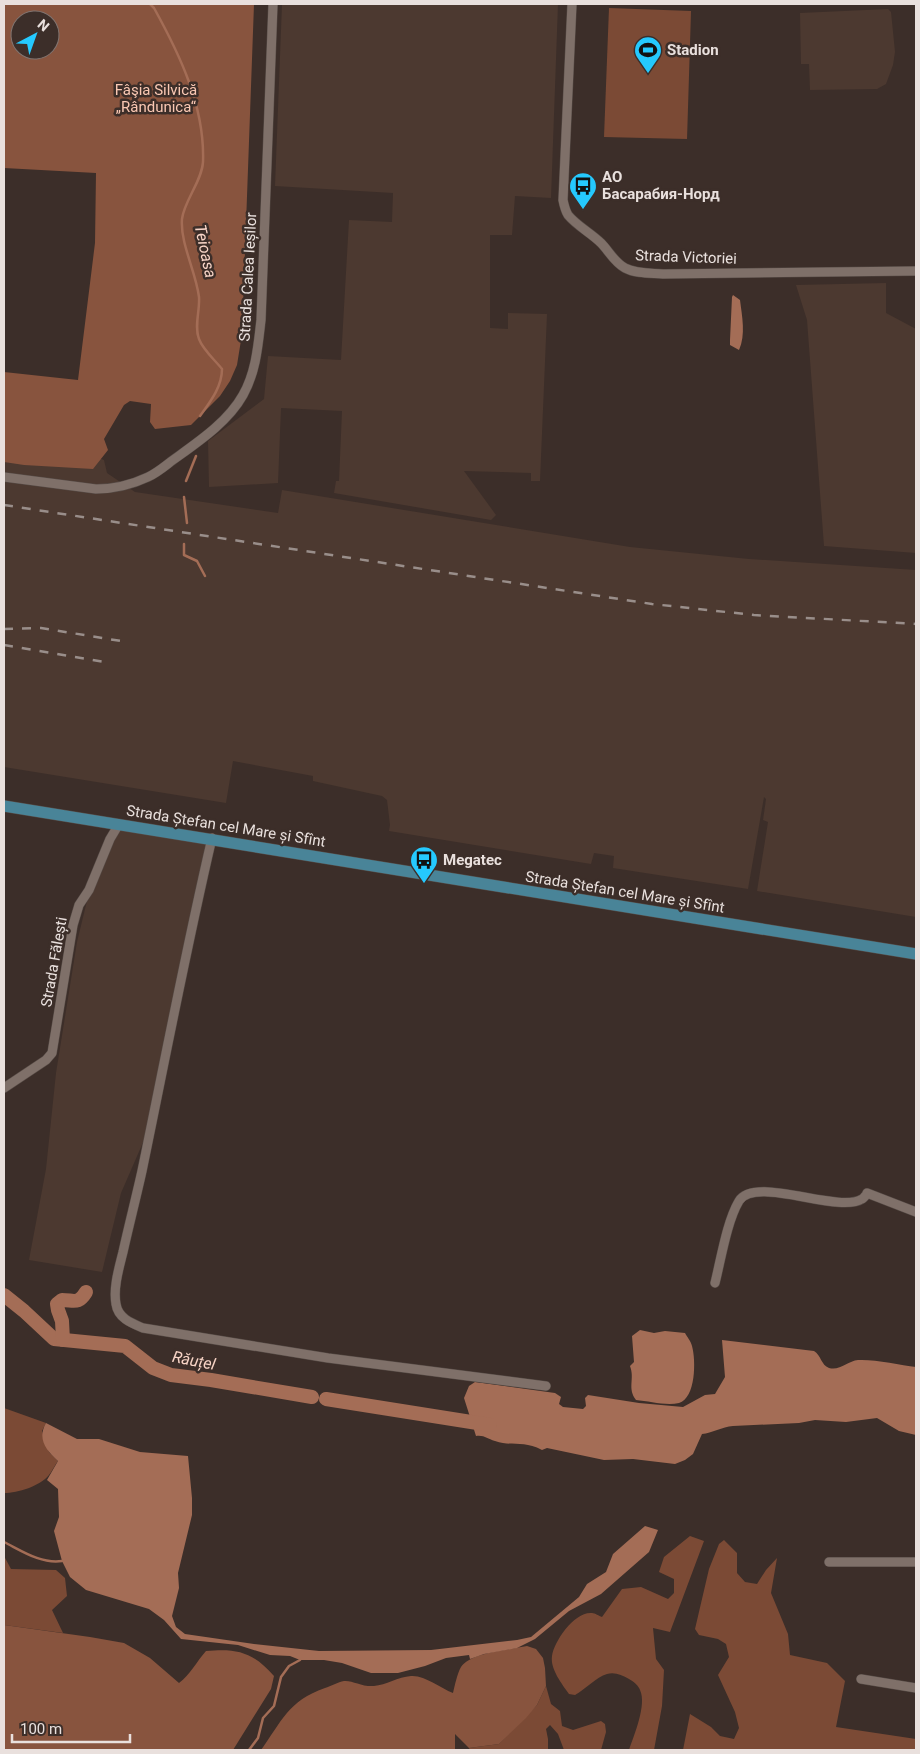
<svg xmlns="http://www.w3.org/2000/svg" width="920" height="1754" font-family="Roboto,sans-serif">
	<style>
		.built { fill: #4c3930 }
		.green { fill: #7b4a35 }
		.forest { fill: #88543e; fill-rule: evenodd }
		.water { fill: #a46d56 }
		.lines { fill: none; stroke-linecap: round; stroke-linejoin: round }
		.stream { stroke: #a46d56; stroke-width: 2.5 }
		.river { stroke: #a46d56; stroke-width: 14 }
		.minor-casing { stroke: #564b46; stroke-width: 10 }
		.major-casing { stroke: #564b46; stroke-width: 12 }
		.minor { stroke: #7f7069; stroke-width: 9 }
		.major { stroke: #498498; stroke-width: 11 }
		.rail { stroke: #998e8a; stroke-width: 2.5; stroke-dasharray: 9 9; stroke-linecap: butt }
		.labels { text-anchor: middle; stroke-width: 5; stroke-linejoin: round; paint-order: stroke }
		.poi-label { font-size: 15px; font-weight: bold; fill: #e9e0dd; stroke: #3c2e29; text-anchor: start }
		.park-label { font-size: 15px; fill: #fac8b3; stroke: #3c2e29 }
		.street-label { font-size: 15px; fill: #e9e0dd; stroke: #3c2e29 }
		.water-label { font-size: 16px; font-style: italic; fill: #f7d4c6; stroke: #3c2e29 }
	</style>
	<rect width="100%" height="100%" fill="#3c2e29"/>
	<g class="built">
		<path d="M282,4H558L551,198L515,196L512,235H490V328L508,329V313L547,314L540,481H531V473L464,471L496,515L491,520L334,493L336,481H339L342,411L281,408L278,483L209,487L208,441L264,399L268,356L341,360L349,220L392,222L393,193L275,186Z"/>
		<path d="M888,9L891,12L895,52L893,65L886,84L877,89L810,90L809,64H801L800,13Z"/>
		<path d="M886,283V313L916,329V553L824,546L807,320L796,285Z"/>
		<path d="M4,443L88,453L104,460L107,473L135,492L278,513L282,490L630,547L749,559L916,570V917L757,891L768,822L763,820L766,799L764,797L748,889L613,868L614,856L594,853L591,864L389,831L390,825L387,800L382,796L313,781V776L233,761L226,803L4,767Z"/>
		<path d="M119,824L212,838L151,1124L121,1193L102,1272L29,1260L46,1169L56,1073L77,942L87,901Z"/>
	</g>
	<g class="green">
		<path d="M609,8L691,11L687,139L604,137Z"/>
		<path d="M4,1408L46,1423L42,1431L49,1452L58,1461C55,1465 52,1471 49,1475C40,1486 18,1493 4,1493Z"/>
		<path d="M690,1536L704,1541L670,1632L653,1628L656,1659L664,1670L662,1706L654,1750H629C634,1735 647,1705 640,1690C639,1686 633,1681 629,1679C622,1675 615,1672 607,1674C596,1677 586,1689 575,1695L569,1694C562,1684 550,1669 552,1656C554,1641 575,1611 592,1613C595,1613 599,1616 602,1617L622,1589L641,1587L668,1599L674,1593V1579L659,1572L664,1557Z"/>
		<path d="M724,1540L737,1553V1573L745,1582L757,1584L766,1570L777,1558L771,1593L788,1634L790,1655L827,1663L845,1681L836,1727L916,1739V1750H683L690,1714L711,1727L720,1736L734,1739L739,1728L735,1712L718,1675L729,1657L726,1644L718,1639L699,1635L695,1629L709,1569L719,1544Z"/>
		<path d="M4,1556L11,1569L56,1570L65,1578L67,1596L52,1610L63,1633L4,1625Z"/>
		<path d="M546,1686L551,1704L560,1711L562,1726L573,1730L601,1721L605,1724L606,1732L601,1750H564L558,1734L550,1725L546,1729L548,1739V1750H470L469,1748L499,1744L537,1705Z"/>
	</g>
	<g class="forest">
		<path d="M4,4H254L242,334L237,365L230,381L220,396L191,425L155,429L150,422L151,404L130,401L124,405L104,439L108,450L93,469L24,465L4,462V372L78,380L95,243L96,173L4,168ZM20,20H50V50H20Z"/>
		<path d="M4,1625L90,1637L124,1643L150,1658L179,1683C190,1675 197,1661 206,1651C237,1648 253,1652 274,1676L271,1689L233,1750H4Z"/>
		<path d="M527,1646L536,1649L543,1658L545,1668L546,1686L537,1705L526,1718L499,1744L469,1748L455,1734V1750H261C282,1721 288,1701 325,1688C331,1686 338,1682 344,1681C352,1680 362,1687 374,1686C386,1685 398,1677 411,1676C425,1675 440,1688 453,1693C455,1685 457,1674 461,1667C471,1652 509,1650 527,1646Z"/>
	</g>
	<g class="water">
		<path d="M733,295L740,300C742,316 746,335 739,350L730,345V340L732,297Z"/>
		<path d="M640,1330L654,1333L665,1331L685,1333C687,1337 691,1341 692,1346C696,1360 696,1398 679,1403C666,1406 649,1401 636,1400C627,1388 635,1379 630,1366L634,1362L632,1336Z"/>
		<path d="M722,1340L814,1351C821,1355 821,1365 829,1368C840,1371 848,1361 858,1360C874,1359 900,1365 916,1367V1435L899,1431L877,1418L846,1422L815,1420L799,1423L733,1426C722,1427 712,1433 702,1434L693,1454L685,1460L675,1464L633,1459L604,1460L547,1448L542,1450C523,1440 513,1447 495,1441C487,1439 485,1435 476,1436L464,1398L469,1386L475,1382L555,1393L561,1397L559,1404L563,1407L583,1409L586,1406L585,1398L588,1395L639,1403L683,1407L705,1395L715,1394L725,1377Z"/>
		<path d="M46,1423L77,1439H99L140,1452L188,1456L192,1498V1515L178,1573L179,1588L172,1616L176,1627L185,1634L254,1644L319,1651L431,1650L517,1640L531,1637L579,1597L587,1584L606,1572L613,1554L645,1526L658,1530L649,1552L601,1594L569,1611L535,1639L517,1648L484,1654L470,1659L469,1655L446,1658L425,1666L398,1673H371L342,1663L324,1660H300L290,1656L270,1655L238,1645L181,1639L164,1620L149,1609L86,1590L70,1577L62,1561L54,1531L59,1517L58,1489L47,1480L58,1461C46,1450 37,1439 46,1423Z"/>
	</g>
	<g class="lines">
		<g class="stream">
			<path d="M150,4L154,8C180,55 205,107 203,162C202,181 184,201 182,219C180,243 196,272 199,297C200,311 194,326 199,339C203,350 215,360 222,369C222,387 210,402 200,416"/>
			<path d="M186,481L196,456"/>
			<path d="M184,497L187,523"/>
			<path d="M184,544V555L197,561L205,576"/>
			<path d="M4,1542C22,1551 41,1564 62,1561"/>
			<path d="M249,1750L258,1738L263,1718L274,1706L281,1677L289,1666L300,1660"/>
		</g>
		<g class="river">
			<path d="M4,1295L24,1311L54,1339L125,1346L153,1368L171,1375L211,1380L312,1397"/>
			<path d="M63,1340L62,1321L58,1310L57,1304L62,1300C74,1300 78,1305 86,1292"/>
			<path d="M326,1399L490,1425"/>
		</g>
		<g class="minor-casing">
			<g id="minor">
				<path d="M572,4L563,200C564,205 565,210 568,215C577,226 591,233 601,243C609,251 614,262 625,268C636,274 651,273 663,274L916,271"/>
				<path d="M4,477L96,489C114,489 131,485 148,477C157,473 165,466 173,460C198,442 228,422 243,395C256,372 258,346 261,320L273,4"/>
				<path d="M212,838C186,949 165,1060 142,1171C136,1198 129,1225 123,1252C119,1268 113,1288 116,1304C118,1318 131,1323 143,1328L328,1358L546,1386"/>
				<path d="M4,1088L46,1060L52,1053L73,925L79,905L89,890L110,839L119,824"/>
				<path d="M715,1283C721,1259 727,1221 739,1201C755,1175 838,1214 862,1199C863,1199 867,1194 867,1193L916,1212"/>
				<path d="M829,1562H916"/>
				<path d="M861,1679L916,1688"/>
			</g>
		</g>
		<g class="major-casing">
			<path id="major" d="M4,806L916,954"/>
		</g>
		<use href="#minor" class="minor"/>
		<use href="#major" class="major"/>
		<g class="rail">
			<path d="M4,505L652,604L754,615L916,624"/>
			<path d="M4,629L41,628L127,642"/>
			<path d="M4,645L104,662"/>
		</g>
	</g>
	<defs>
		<g id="stadium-pin" transform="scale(1.4375)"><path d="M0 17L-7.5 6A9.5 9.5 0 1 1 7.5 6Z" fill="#25c9fe" stroke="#3c2e29"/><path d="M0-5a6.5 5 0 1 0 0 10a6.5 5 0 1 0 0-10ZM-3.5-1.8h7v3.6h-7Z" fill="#111"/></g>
		<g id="bus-pin" transform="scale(1.4375)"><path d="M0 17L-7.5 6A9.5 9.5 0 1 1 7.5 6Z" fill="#25c9fe" stroke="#3c2e29"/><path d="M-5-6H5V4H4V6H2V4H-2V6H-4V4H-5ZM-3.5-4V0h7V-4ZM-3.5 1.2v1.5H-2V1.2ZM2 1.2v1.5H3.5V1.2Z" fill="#111"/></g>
	</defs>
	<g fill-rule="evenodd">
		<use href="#stadium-pin" x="648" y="50"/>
		<use href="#bus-pin" x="583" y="186"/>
		<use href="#bus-pin" x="424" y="860"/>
	</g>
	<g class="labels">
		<g class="poi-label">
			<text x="667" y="55">Stadion</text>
			<text x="602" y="182">АО<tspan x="602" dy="17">Басарабия-Норд</tspan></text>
			<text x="443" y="865">Megatec</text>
		</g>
		<g class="park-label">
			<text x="156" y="95">Fâşia Silvică<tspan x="156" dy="17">„Rândunica“</tspan></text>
		</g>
		<g class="street-label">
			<text transform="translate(686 257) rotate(2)" y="5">Strada Victoriei</text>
			<text transform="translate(248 277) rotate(-87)" y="5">Strada Calea Ieșilor</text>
			<text transform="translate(226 826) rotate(9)" y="5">Strada Ștefan cel Mare și Sfînt</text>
			<text transform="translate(625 892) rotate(9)" y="5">Strada Ștefan cel Mare și Sfînt</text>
			<text transform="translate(54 962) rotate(-80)" y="5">Strada Fălești</text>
		</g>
		<g class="water-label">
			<text transform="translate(206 251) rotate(78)" y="6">Teioasa</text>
			<text transform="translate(194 1360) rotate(11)" y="6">Răuțel</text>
		</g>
	</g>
	<rect width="920" height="1754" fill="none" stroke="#e9e0dd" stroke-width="10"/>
	<g transform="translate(35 35) rotate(41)"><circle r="24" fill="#3c2e29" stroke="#817571"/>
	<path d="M0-4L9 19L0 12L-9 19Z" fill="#25c9fe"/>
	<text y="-8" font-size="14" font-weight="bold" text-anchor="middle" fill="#e9e0dd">N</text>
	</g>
	<path d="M12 1734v8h118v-8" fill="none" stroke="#e9e0dd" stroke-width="2.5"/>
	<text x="20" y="1734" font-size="15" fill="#e9e0dd" stroke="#3c2e29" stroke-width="4" paint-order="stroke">100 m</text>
</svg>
